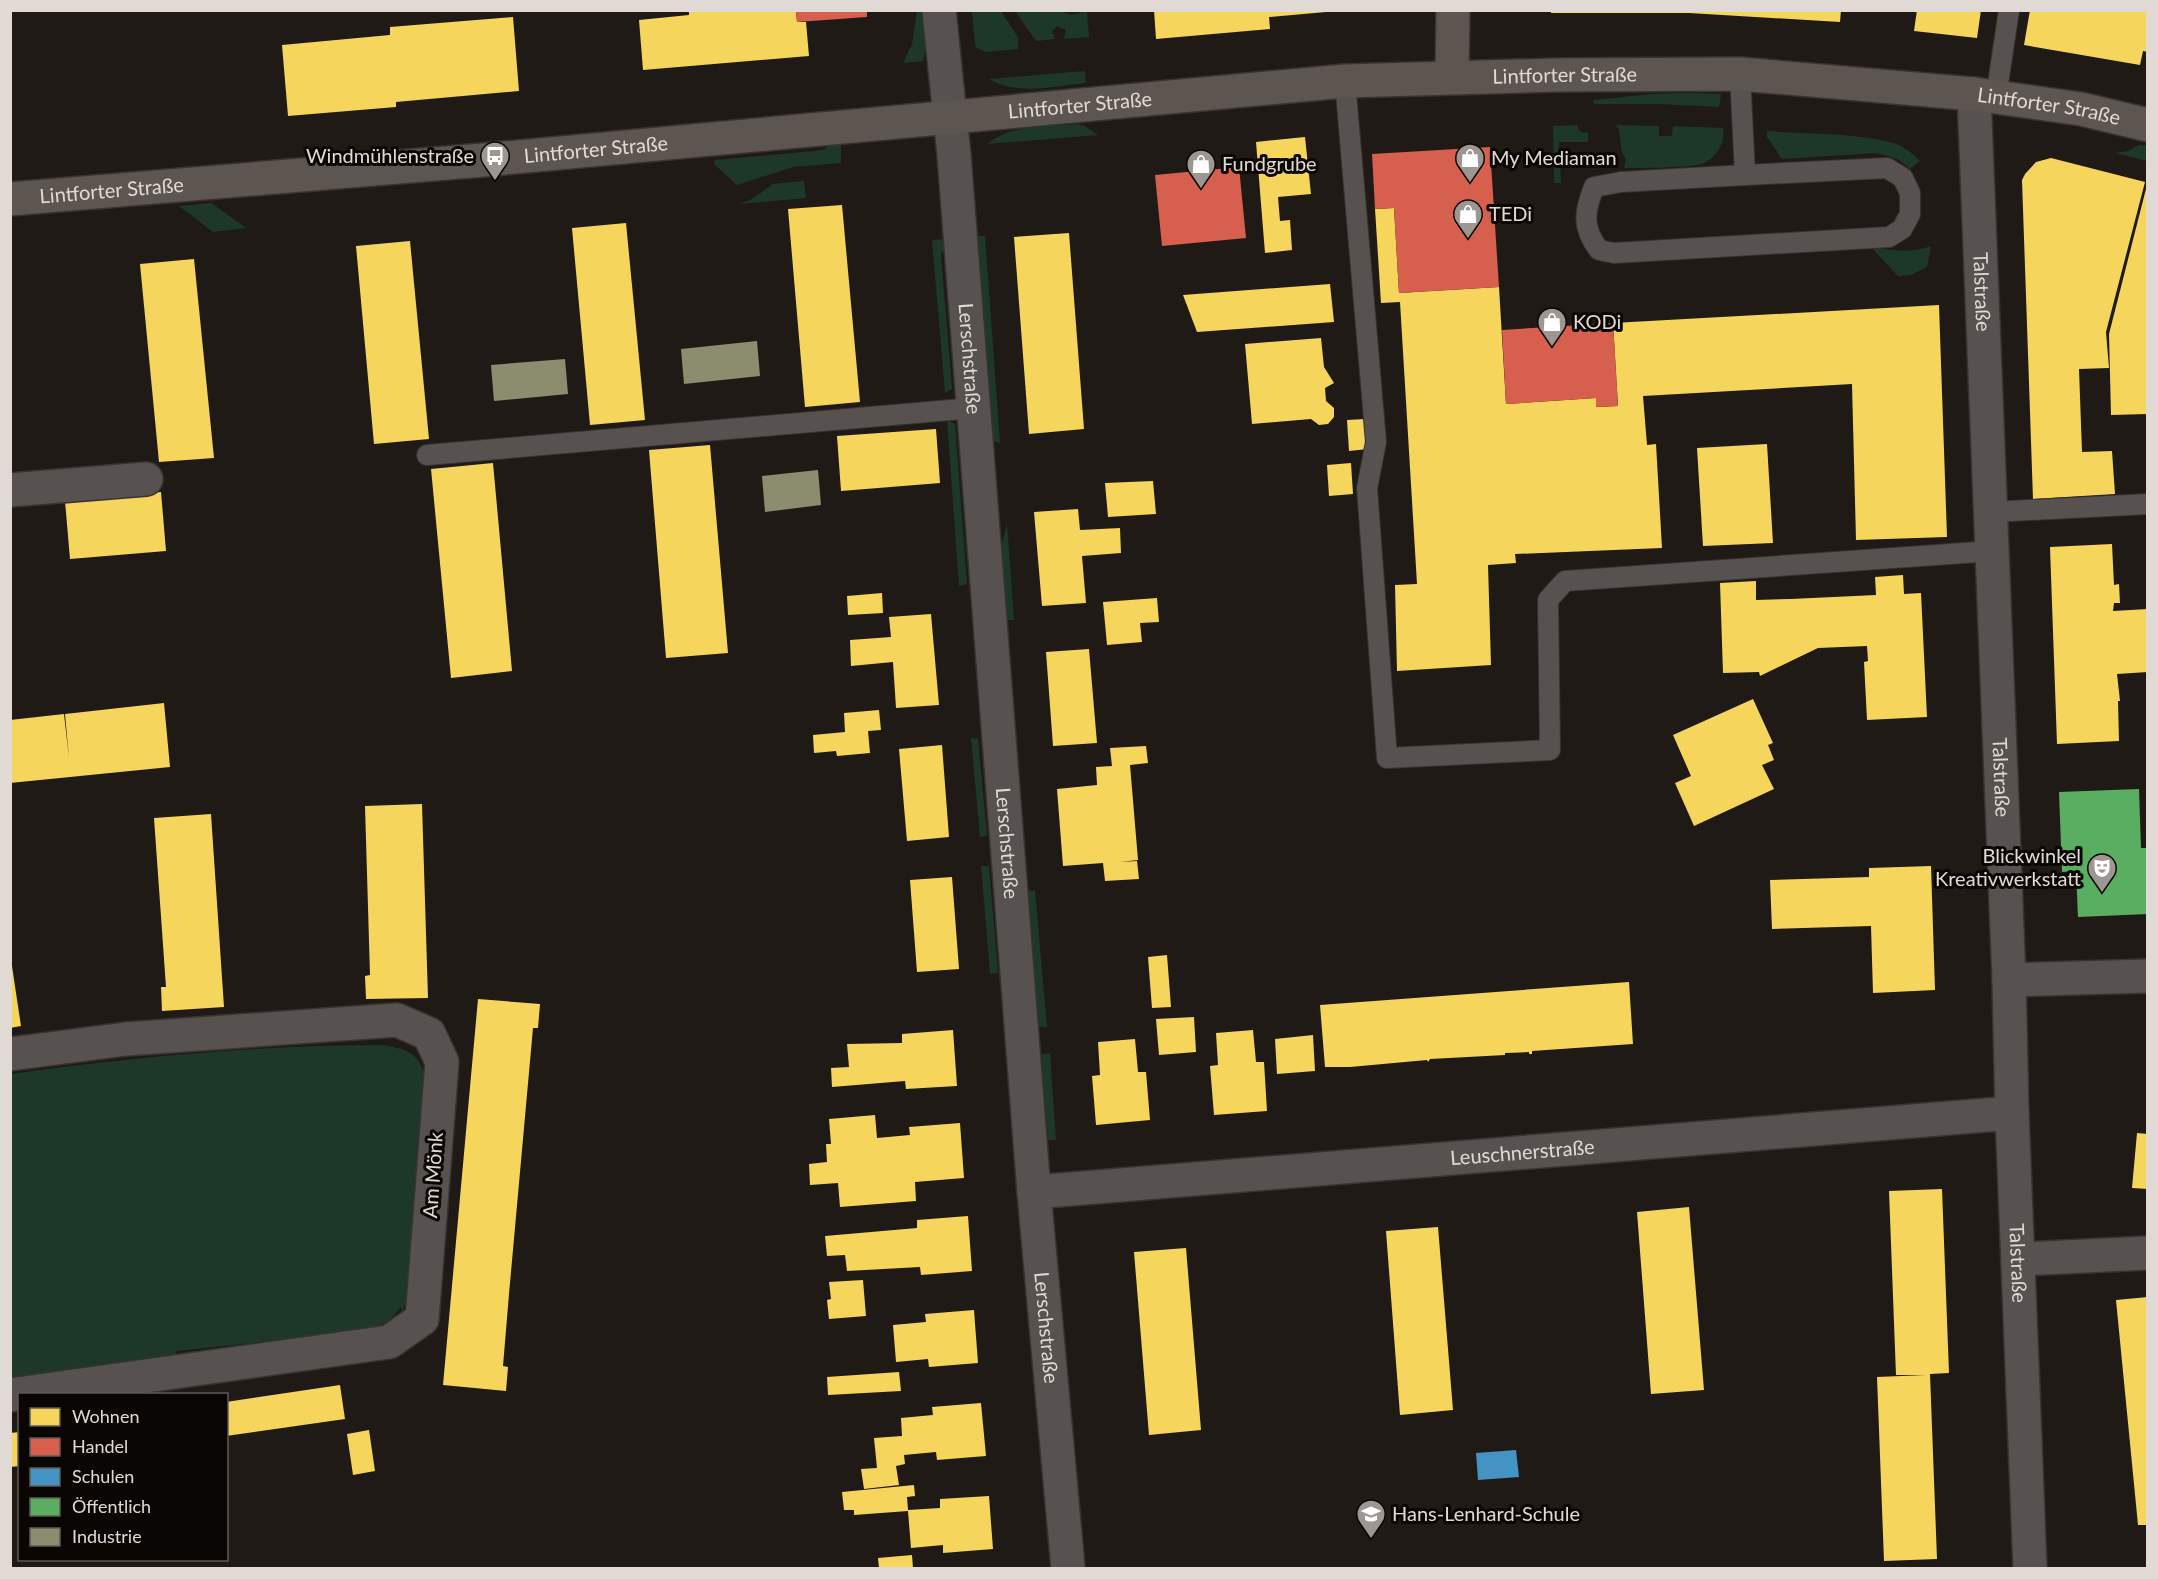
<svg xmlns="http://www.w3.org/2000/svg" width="2158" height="1579" font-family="Lato,sans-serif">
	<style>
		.green { fill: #1d3829 }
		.homes { fill: #f6d55c }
		.shops { fill: #d6604d }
		.schools { fill: #4393c3 }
		.public { fill: #5aae61 }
		.industry { fill: #8c8c6e }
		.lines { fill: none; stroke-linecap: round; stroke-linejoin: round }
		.lane-casing { stroke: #383331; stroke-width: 22 }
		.street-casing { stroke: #383331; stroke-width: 36 }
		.secondary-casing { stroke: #383331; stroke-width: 36 }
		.lane { stroke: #57524f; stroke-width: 20 }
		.street { stroke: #57524f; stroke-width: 33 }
		.secondary { stroke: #5c5550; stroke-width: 33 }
		.labels { text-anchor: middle; stroke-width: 6; stroke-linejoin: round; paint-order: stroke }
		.street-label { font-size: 20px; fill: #e1d9d3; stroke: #0a0603 }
		.poi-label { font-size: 20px; fill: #e1d9d3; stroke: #0a0603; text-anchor: start }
	</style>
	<rect width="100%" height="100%" fill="#201a16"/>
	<g class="green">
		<path d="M917,11H926L928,40L923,61L903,63L912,44Z"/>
		<path d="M972,11H1001L1018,37V49L986,52L977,48L975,44Z"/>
		<path d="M1015,11H1059L1072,15L1087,11L1089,37L1064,39L1066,30L1057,26L1052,32L1055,39L1036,41Z"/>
		<path d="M1085,71L1086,83C1054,86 1018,96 989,79Z"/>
		<path d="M1687,93L1721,94L1719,107L1658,104H1594L1593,100L1652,94Z"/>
		<path d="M1078,124L1083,125L1098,135L987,144C1011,124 1047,127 1078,124Z"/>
		<path d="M1577,125L1580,132L1588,133V142H1559L1561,183H1554L1553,126Z"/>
		<path d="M1616,125L1659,126V136H1672L1673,126L1723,128C1726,141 1717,157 1704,163C1694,168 1639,168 1624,168L1626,160L1622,152L1619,130Z"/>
		<path d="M1767,131C1806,134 1856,133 1893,143C1904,146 1912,153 1920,161L1910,169L1898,159L1876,153L1782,159L1767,137Z"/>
		<path d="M841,143V163L793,167L737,185L714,164L715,160L824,150L829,144Z"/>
		<path d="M2139,145H2147V161L2115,153L2128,151Z"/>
		<path d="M804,181L806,198L740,204L752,199L773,184Z"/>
		<path d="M211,203L246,228L213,232L179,206Z"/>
		<path d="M972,236H985L1000,443L993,441L978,254Z"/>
		<path d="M944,239V249L941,254L952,389L945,393L932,240Z"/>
		<path d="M1931,246L1927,267L1911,275L1898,276L1871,247C1892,250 1910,254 1931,246Z"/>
		<path d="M947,420L955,424L967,584L959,586Z"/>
		<path d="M1007,524L1014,620H1007L1001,547Z"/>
		<path d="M971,738L978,739L987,836L980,837Z"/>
		<path d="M981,866H989L998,973L990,974Z"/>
		<path d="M1035,890L1047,1027H1039L1028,891Z"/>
		<path d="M383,1045C405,1049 421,1052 424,1078L407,1298L402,1312L401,1307L389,1321L370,1330L177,1351L176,1354L11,1379V1074C132,1057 261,1045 383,1045Z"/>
		<path d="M1050,1053L1056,1140H1048L1041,1054Z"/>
	</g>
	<g class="homes">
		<path d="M689,10H796L797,22H806L809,56L643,70L639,20L689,15Z"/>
		<path d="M1154,10H1326V12L1269,17L1270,29L1156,39Z"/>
		<path d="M1551,10H1841L1840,22L1689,13H1551Z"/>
		<path d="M1917,10H1981L1977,38L1914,31Z"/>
		<path d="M2030,10H2148V52L2143,51L2140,65L2024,45Z"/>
		<path d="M513,17L519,91L396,102V107L288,116L282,45L390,35V27Z"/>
		<path d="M1305,137L1311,194L1278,197L1280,221L1290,220L1292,250L1265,253L1256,142Z"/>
		<path d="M2051,158L2145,182L2106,332L2109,368L2079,369L2082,452L2112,451L2115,494L2033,499L2022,180L2025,174L2036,162Z"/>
		<path d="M2147,185L2148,414L2111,415L2109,334Z"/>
		<path d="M842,205L860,402L805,407L788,209Z"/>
		<path d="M1394,208L1399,293L1499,287L1506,404L1596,398V407L1618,406L1613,323L1939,305L1947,537L1856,540L1852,384L1643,396L1647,445L1656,444L1662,548L1515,554L1516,563L1488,565L1491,665L1397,671L1395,585L1417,584L1400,302L1381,303L1375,209Z"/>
		<path d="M626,223L645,420L590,425L572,228Z"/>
		<path d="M1069,233L1084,429L1029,434L1014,237Z"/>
		<path d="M410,241L429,439L374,444L356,246Z"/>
		<path d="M194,259L214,458L159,462L140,264Z"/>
		<path d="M1330,284L1334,322L1197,332L1183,295Z"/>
		<path d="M1321,338L1324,367L1334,383L1325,388L1326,401L1334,408V417L1328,424L1319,425L1311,419L1252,424L1245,344Z"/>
		<path d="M1365,419L1368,449L1349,451L1347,420Z"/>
		<path d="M936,429L940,483L841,491L837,436Z"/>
		<path d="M1767,444L1773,543L1703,546L1697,448Z"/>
		<path d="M710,445L728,653L666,658L649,450Z"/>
		<path d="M493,463L512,671L451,678L431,469Z"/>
		<path d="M1351,463L1353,494L1329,496L1327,465Z"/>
		<path d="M1153,481L1156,514L1108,517L1105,483Z"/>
		<path d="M161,492L166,551L70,559L65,501Z"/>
		<path d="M1078,509L1080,530L1120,528L1121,553L1082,556L1086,603L1042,606L1034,512Z"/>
		<path d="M2112,544L2114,585L2119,584L2120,603H2114L2113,611L2148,609V672L2117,674L2120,701H2118L2119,741L2057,744L2050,547Z"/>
		<path d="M1903,575L1904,594L1921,593L1927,717L1867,720L1864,662L1868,661L1867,646L1818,648L1760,676L1759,672L1723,673L1720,583L1756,581V600L1791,599L1876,595L1875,577Z"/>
		<path d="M882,593L883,613L848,615L847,596Z"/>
		<path d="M1157,598L1159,622L1140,623L1142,642L1107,645L1103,602Z"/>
		<path d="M931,614L939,705L896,708L893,662L851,666L850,640L891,637L889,617Z"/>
		<path d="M1089,649L1097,743L1053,746L1046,652Z"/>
		<path d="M1753,699L1773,743L1768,745L1774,760L1762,765L1774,789L1694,826L1675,783L1691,776L1673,735Z"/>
		<path d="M164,703L170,767L10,783V720L64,714L69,758L65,714Z"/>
		<path d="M879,710L881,730L868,731L870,753L837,756L836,751L814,753L813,735L845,732L844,713Z"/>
		<path d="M942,745L949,837L907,841L899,749Z"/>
		<path d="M1146,746L1148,763L1130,765L1138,860L1120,862L1137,861L1139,879L1105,881L1103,863L1063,866L1057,789L1097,785L1096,767L1112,766L1110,748Z"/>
		<path d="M422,804L428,998L366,999L365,976L370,975L365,806Z"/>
		<path d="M211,814L224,1007L162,1011L161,987H166L154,818Z"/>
		<path d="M1931,866L1935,990L1873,993L1871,926L1772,929L1770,880L1869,877V868Z"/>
		<path d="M952,877L959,969L917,972L910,880Z"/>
		<path d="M10,953L21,1026L10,1028Z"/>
		<path d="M1167,955L1171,1007L1152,1008L1148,957Z"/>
		<path d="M1629,982L1633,1044L1532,1051V1054H1529V1052L1505,1053V1055L1430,1059L1428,1062L1427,1060L1350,1067H1325L1320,1005Z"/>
		<path d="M478,999L540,1004L538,1028H533L509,1294L503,1366L508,1367L506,1391L443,1385Z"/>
		<path d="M1194,1017L1196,1052L1159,1055L1156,1019Z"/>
		<path d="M953,1030L957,1086L906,1089L905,1081L832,1087L831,1068L849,1067L847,1044L902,1043V1034Z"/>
		<path d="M1253,1030L1256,1062H1264L1267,1111L1214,1115L1210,1066L1218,1065L1216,1033Z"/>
		<path d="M1313,1035L1315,1071L1277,1074L1275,1039Z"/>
		<path d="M1135,1039L1138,1072H1146L1150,1120L1096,1125L1092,1076L1100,1075L1098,1042Z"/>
		<path d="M875,1115L877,1138L910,1135L909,1127L960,1123L964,1178L915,1182L916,1201L840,1207L838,1183L810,1185L809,1164L827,1162L826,1144H831L829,1119Z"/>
		<path d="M2137,1133L2148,1134V1189L2132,1188Z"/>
		<path d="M1942,1189L1949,1373L1930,1374L1937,1559L1884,1561L1877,1377L1926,1375H1896L1889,1191Z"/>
		<path d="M1689,1207L1704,1390L1651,1394L1637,1212Z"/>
		<path d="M968,1216L972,1271L921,1275L920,1267L847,1271L845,1255L827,1256L825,1236L917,1228V1220Z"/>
		<path d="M1438,1227L1453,1410L1400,1415L1386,1231Z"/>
		<path d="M1186,1248L1201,1430L1149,1435L1134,1252Z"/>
		<path d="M863,1280L866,1316L829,1319L827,1300L831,1299L829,1282Z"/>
		<path d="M2148,1297V1525H2138L2116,1300Z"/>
		<path d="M974,1310L978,1363L929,1367L928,1359L896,1362L893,1325L926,1322L925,1314Z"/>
		<path d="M899,1372L901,1391L828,1395L827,1377Z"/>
		<path d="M340,1385L345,1419L226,1436V1402Z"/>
		<path d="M981,1403L986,1456L937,1460L936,1452L904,1455L905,1464L896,1466L899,1485L864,1489L861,1469L877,1468L874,1438L902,1436L901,1418L933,1415L932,1407Z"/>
		<path d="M369,1430L375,1471L353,1475L347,1434Z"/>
		<path d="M20,1432V1466L10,1467V1433Z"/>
		<path d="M914,1485L915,1496L907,1497L908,1510L940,1508V1499L989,1496L993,1549L943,1553V1545L911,1548L908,1511L854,1515V1510H844L842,1492Z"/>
		<path d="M912,1555L913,1568H879L878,1558Z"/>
	</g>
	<g class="shops">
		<path d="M796,10H867V17L797,22Z"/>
		<path d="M1490,147L1499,287L1399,293L1394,208L1375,209L1372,154Z"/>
		<path d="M1239,167L1246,238L1162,246L1155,175Z"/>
		<path d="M1613,323L1618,406L1596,407V398L1506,404L1502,330Z"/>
	</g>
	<path class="schools" d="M1516,1450L1519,1477L1478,1480L1476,1453Z"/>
	<path class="public" d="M2139,789L2141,848H2148V914L2078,917L2076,871L2062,872L2059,792Z"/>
	<g class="industry">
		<path d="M757,341L760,376L684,384L681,349Z"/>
		<path d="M565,359L568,394L494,401L491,365Z"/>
		<path d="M818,470L821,505L765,512L762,476Z"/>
	</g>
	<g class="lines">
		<g class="lane-casing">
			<g id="lane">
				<path d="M1740,74L1745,175L1621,182L1594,187C1584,212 1582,228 1599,250L1614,253L1889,237L1902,229L1910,214V193L1903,178L1887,168L1745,175"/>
				<path d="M1345,81L1376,442L1367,488L1387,758L1550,750L1548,600L1565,581L1993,551"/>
				<path d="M1996,97L2009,10"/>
				<path d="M427,455L974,408"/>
				<path d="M1991,512L2148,504"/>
			</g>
		</g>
		<g class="street-casing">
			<g id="street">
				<path id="s1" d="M939,10L954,155L1034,1192L1068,1568"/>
				<path id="s2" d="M1974,94L2009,980L2012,1113L2030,1568"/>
				<path d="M10,490L146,479"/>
				<path d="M2009,980L2148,976"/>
				<path d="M10,1054L126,1039L397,1020L429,1034L442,1062L422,1319L389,1342L10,1395"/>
				<path id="s3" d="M1034,1192L2012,1113"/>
				<path d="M2019,1259L2148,1253"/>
			</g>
		</g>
		<g class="secondary-casing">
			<g id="secondary">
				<path d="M1452,77L1453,10"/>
				<path id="s4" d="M10,199L483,160L1345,81L1557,75L1740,74L1974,94L2081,109L2148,125"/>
			</g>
		</g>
		<use href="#lane" class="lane"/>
		<use href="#street" class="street"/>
		<use href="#secondary" class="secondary"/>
	</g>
	<defs>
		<g id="bus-pin" transform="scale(1.5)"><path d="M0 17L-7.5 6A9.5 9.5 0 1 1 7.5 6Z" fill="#9d9691" stroke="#0a0603"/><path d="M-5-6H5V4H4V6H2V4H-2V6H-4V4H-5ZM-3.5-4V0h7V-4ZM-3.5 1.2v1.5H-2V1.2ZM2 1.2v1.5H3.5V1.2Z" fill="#fff"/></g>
		<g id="shop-pin" transform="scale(1.5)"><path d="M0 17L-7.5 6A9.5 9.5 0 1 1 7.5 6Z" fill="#9d9691" stroke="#0a0603"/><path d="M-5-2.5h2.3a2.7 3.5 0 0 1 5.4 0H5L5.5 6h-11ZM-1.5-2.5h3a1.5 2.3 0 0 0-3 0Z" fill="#fff"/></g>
		<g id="theatre-pin" transform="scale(1.5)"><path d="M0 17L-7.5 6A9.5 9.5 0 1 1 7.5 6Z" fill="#9d9691" stroke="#0a0603"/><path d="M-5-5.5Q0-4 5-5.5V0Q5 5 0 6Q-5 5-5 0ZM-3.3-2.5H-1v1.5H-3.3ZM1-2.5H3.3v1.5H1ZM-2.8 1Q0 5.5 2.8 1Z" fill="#fff"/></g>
		<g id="school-pin" transform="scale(1.5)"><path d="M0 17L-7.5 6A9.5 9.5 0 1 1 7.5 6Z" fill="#9d9691" stroke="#0a0603"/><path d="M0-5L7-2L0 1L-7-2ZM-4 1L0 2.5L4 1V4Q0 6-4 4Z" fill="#fff"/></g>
	</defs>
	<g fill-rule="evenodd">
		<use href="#bus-pin" x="495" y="156"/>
		<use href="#shop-pin" x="1470" y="158"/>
		<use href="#shop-pin" x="1201" y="164"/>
		<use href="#shop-pin" x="1468" y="214"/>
		<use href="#shop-pin" x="1552" y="322"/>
		<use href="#theatre-pin" x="2102" y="868"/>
		<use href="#school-pin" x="1371" y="1514"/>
	</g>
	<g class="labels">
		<g class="street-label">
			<text dy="7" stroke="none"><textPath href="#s4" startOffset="1560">Lintforter Straße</textPath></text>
			<text dy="7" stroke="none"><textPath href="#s4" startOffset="1074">Lintforter Straße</textPath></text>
			<text dy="7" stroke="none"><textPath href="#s4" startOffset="2046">Lintforter Straße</textPath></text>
			<text dy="7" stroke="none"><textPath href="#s4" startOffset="588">Lintforter Straße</textPath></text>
			<text dy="7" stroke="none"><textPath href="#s4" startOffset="102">Lintforter Straße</textPath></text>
			<text dy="7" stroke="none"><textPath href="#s2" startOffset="198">Talstraße</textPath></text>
			<text dy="7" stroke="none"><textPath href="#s1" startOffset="350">Lerschstraße</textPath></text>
			<text dy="7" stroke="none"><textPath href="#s2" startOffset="684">Talstraße</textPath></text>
			<text dy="7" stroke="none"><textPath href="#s1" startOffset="836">Lerschstraße</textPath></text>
			<text dy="7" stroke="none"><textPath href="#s3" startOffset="490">Leuschnerstraße</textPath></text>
			<text transform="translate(433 1175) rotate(-86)" y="7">Am Mönk</text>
			<text dy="7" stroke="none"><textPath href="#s2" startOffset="1170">Talstraße</textPath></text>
			<text dy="7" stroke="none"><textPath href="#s1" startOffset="1322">Lerschstraße</textPath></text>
		</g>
		<g class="poi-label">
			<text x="474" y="163" text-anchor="end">Windmühlenstraße</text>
			<text x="1491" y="165">My Mediaman</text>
			<text x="1222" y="171">Fundgrube</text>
			<text x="1489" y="221">TEDi</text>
			<text x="1573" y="329">KODi</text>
			<text x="2081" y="863" text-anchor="end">Blickwinkel<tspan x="2081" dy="23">Kreativwerkstatt</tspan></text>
			<text x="1392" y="1521">Hans-Lenhard-Schule</text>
		</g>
	</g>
	<rect width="2158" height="1579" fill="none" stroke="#e1d9d3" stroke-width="24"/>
	<rect x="18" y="1393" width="210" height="168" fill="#0a0603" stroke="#605a56" stroke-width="1.5"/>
	<rect x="30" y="1408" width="30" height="18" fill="#f6d55c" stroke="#605a56" stroke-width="1.5"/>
	<text x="72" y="1423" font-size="18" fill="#e1d9d3">Wohnen</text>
	<rect x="30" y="1438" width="30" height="18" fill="#d6604d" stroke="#605a56" stroke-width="1.5"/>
	<text x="72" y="1453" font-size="18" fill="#e1d9d3">Handel</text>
	<rect x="30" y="1468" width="30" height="18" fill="#4393c3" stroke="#605a56" stroke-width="1.5"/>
	<text x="72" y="1483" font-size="18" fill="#e1d9d3">Schulen</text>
	<rect x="30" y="1498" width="30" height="18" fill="#5aae61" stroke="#605a56" stroke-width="1.5"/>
	<text x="72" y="1513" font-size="18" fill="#e1d9d3">Öffentlich</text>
	<rect x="30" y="1528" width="30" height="18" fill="#8c8c6e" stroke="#605a56" stroke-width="1.5"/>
	<text x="72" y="1543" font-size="18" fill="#e1d9d3">Industrie</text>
</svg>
